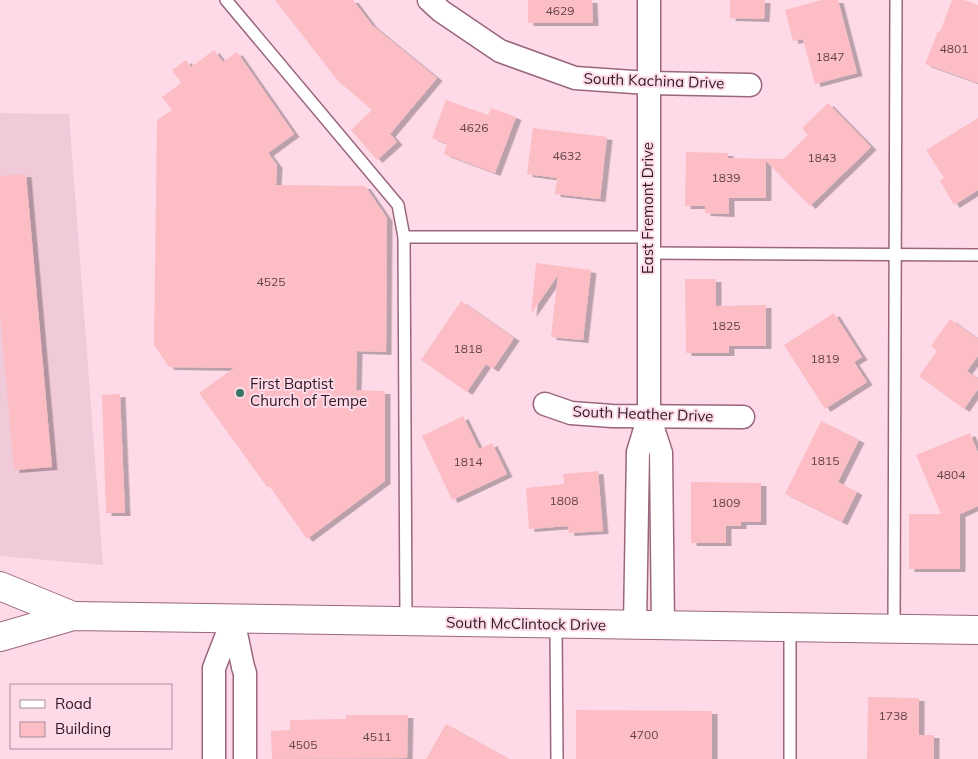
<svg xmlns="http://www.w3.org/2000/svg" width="978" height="759" font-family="Mulish,sans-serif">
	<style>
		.built { fill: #f1cad9 }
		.building { fill: #fcbdc4; filter: url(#shadow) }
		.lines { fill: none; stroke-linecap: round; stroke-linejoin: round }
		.lane-casing { stroke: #9a667d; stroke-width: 14 }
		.street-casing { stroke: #9a667d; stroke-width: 25 }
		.secondary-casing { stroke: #9a667d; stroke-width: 30 }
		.lane { stroke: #fff; stroke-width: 11 }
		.street { stroke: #fff; stroke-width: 22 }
		.secondary { stroke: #fff; stroke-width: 28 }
		.poi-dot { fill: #367562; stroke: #fedae9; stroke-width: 2 }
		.labels { text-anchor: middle; stroke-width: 4; stroke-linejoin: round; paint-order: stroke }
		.number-label { font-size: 12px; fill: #62424b }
		.street-label { font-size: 15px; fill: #2e1923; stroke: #fedae9 }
		.poi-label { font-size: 15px; fill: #2e1923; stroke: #fedae9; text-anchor: start }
	</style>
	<defs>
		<filter id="shadow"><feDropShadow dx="5.5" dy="3" stdDeviation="0" flood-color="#0004"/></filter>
	</defs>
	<rect width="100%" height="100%" fill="#fedae9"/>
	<path class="built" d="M0,113L69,114L103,565L0,556Z"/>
	<g class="building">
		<path d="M275,0H353L372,25L437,78L390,134L397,142L377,160L351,130L372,110L338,81Z"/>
		<path d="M528,0H592L593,23H528Z"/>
		<path d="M730,0H765L764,19L730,18Z"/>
		<path d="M822,0H838L857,73L815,84L803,39L793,41L785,10Z"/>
		<path d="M952,0H964L978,5V83L925,64L938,31L940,32Z"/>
		<path d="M214,50L223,62L237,52L294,134L268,153L277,165L276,185L365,186L387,218L386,352L357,351L356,390L385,391V481L307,539L270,487H267L199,393L234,368L169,367L154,345L157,120L172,110L162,97L181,83L172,70L186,60L191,67Z"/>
		<path d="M446,100L488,115L491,108L516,117L495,173L444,154L447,144L432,138Z"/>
		<path d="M828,103L871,147L810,206L766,161V198H729V214L705,213V206H685L686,152L728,153V158L784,159L808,135L802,128Z"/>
		<path d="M978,118V190L954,205L940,181L944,178L926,150Z"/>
		<path d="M533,128L607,137L600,199L555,194L557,178L527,174Z"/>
		<path d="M26,174L52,467L14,470L0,312V176Z"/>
		<path d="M536,263L591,270L583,340L551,337L558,275L531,314Z"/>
		<path d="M685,279H716V306L766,305V346H729V353H686Z"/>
		<path d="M461,301L514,338L493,369L486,364L467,392L421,360Z"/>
		<path d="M834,313L862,357L854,362L867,382L825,409L784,345Z"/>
		<path d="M950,319L978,339V356L967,371L978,379V389L964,409L919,376L937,351L931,346Z"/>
		<path d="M120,394L125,513H106L102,395Z"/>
		<path d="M463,416L479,449L492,443L507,474L452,500L422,436Z"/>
		<path d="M821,421L859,440L838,482L857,492L842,522L785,494Z"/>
		<path d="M970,433L978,453V506L960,514V569H909V514H941L916,455Z"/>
		<path d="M598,471L603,531L569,533L568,526L529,529L526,488L564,484L563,474Z"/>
		<path d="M691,482L761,483V522H741V526H726V543H691Z"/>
		<path d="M868,697L919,698V735H934V759H867Z"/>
		<path d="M576,710L712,711V759H576Z"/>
		<path d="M346,715H408L407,758L272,759L271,731L290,730V720L346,719Z"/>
		<path d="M446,724L509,759H426Z"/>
	</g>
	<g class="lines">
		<g class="lane-casing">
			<g id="lane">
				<path d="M226,0L398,205L404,237L406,622"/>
				<path d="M404,237H648"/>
				<path d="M648,253L978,255"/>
				<path d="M556,624L557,759"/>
				<path d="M790,627V759"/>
				<path d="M894,629L896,0"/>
			</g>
		</g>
		<g class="street-casing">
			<g id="street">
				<path d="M429,0L441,11L500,51L575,78L648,83L750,85"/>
				<path d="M545,404L571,413L612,416L743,417"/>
				<path d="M649,416L661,453L663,626"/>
				<path d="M233,619L243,667L245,673V759"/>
				<path d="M635,625L638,452L649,416V0"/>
				<path d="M214,759V668L233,619"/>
			</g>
		</g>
		<g class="secondary-casing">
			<g id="secondary">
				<path d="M0,586L73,616"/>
				<path d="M0,637L73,616L978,630"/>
			</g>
		</g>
		<use href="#lane" class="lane"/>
		<use href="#street" class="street"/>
		<use href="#secondary" class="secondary"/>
	</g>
	<circle class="poi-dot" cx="240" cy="393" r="5"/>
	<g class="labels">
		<g class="number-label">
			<text x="560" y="15">4629</text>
			<text x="954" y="53">4801</text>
			<text x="830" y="61">1847</text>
			<text x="474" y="132">4626</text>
			<text x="567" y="160">4632</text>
			<text x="822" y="162">1843</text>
			<text x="726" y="182">1839</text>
			<text x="271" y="286">4525</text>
			<text x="726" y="330">1825</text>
			<text x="468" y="353">1818</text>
			<text x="825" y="363">1819</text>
			<text x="825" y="465">1815</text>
			<text x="468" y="466">1814</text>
			<text x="951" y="479">4804</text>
			<text x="564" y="505">1808</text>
			<text x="726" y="507">1809</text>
			<text x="893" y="720">1738</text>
			<text x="644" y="739">4700</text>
			<text x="377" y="741">4511</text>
			<text x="303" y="749">4505</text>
		</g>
		<g class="street-label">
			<text transform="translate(654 81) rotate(2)" y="5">South Kachina Drive</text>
			<text transform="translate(648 208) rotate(-90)" y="5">East Fremont Drive</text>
			<text transform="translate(643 414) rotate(2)" y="5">South Heather Drive</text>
			<text transform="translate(526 624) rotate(1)" y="5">South McClintock Drive</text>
		</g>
		<g class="poi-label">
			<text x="250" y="389">First Baptist<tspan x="250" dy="17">Church of Tempe</tspan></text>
		</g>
	</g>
	<rect x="10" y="684" width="162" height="65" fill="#fedae9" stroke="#ab8d9a"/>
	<rect x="20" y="700" width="25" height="8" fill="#ffffff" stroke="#ab8d9a"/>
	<text x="55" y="709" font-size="15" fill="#2e1923">Road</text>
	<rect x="20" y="722" width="25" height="15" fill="#fcbdc4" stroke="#ab8d9a"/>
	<text x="55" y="734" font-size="15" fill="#2e1923">Building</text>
</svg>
